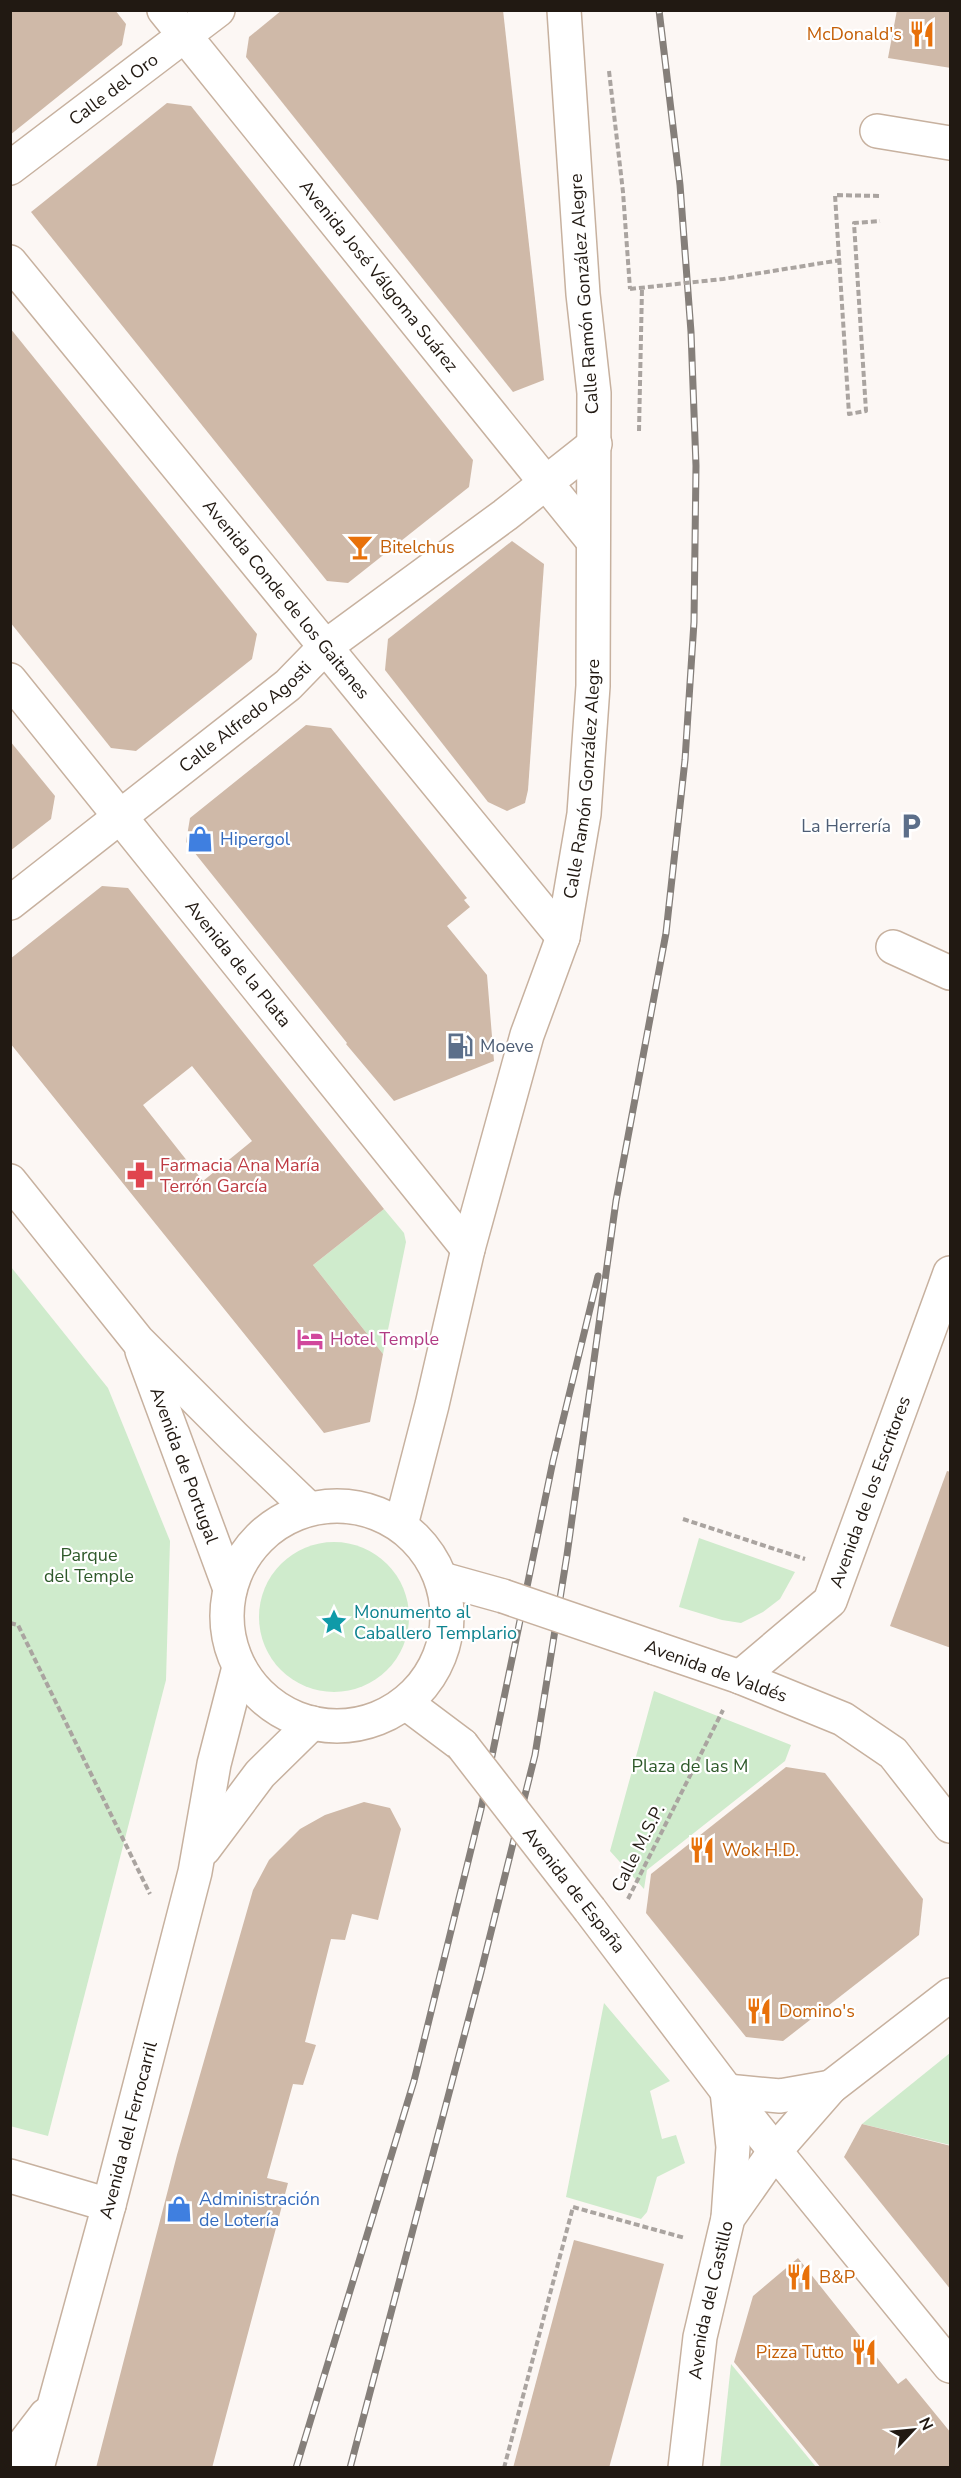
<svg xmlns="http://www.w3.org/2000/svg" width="961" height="2478" font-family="'Nunito Sans',sans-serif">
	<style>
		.green { fill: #cfebcc }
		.building { fill: #cfb9a8; fill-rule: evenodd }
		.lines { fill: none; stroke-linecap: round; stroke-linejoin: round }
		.minor-casing { stroke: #c7b19f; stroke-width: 36 }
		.major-casing { stroke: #c7b19f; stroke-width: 36 }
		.path { stroke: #aaa4a0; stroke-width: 4; stroke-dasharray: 6 3; stroke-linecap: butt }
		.minor { stroke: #fff; stroke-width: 33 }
		.major { stroke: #fff; stroke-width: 33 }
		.rail-casing { stroke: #857f7a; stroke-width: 7 }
		.rail { stroke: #fff; stroke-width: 4.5; stroke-dasharray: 14; stroke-linecap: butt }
		.major-bridge-casing { stroke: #c7b19f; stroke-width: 36; stroke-linecap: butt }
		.path-bridge { stroke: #aaa4a0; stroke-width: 4; stroke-dasharray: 6 3; stroke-linecap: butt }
		.major-bridge { stroke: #fff; stroke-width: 33 }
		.labels { text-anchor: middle; stroke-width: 4.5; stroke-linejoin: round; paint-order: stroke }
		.food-label { font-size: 18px; fill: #c56008; stroke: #fff; text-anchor: start }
		.street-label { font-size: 18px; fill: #211912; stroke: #fff }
		.service-label { font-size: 18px; fill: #4e5e75; stroke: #fff; text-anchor: end }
		.shop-label { font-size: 18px; fill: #366cbe; stroke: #fff; text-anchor: start }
		.health-label { font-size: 18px; fill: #be3a42; stroke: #fff; text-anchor: start }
		.hotel-label { font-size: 18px; fill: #b23c85; stroke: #fff; text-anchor: start }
		.park-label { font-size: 18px; fill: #2e592a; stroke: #fff }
		.culture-label { font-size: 18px; fill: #0d838f; stroke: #fff; text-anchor: start }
	</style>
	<rect width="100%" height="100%" fill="#fcf7f4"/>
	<g class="green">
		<path d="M384,1209L404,1233L406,1242L383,1354L313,1265Z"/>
		<path d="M11,1267L108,1388L170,1541L166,1680L48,2136L10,2126Z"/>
		<path d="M699,1538L795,1572L780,1599L763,1612L741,1623L722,1620L679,1607Z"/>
		<circle cx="334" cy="1617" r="75"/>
		<path d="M654,1691L791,1745L785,1761L647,1870L644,1889L610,1851Z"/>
		<path d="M604,2003L670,2081L650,2091L662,2139L676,2135L685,2163L657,2177L647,2212L641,2219L566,2197Z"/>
		<path d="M950,2053V2145L862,2124Z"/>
		<path d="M731,2364L816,2467H720Z"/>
	</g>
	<g class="building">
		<path d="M10,10H115L126,24L122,45L10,135Z"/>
		<path d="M282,10H503L544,380L513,392L246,57L249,37Z"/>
		<path d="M897,10H951V68L888,58Z"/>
		<path d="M167,103L191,106L473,460L469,487L348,583L327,581L31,212Z"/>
		<path d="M10,328L257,634L252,659L136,751L111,748L10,622Z"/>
		<path d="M512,541L544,564L528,790L525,803L507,811L488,802L385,670L388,639Z"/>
		<path d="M306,725L331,728L467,898L464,900L470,907L447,926L487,975L494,1061L394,1101L346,1044L347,1043L186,842L190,818Z"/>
		<path d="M10,741L55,796L51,819L10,851Z"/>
		<path d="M102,886L128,888L384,1209L313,1265L383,1354L370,1422L324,1433L10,1043V959ZM192,1066L252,1141L203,1181L143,1105Z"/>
		<path d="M947,1471L951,1472V1648L890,1626Z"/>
		<path d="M786,1767L825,1773L923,1899L919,1935L783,2041L746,2037L646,1913L651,1874Z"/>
		<path d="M364,1802L390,1808L401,1829L378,1920L352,1914L345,1940L331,1939L305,2042L316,2045L303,2085L293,2084L267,2178L288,2183L212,2468H96L177,2155L253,1890L269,1860L300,1829L325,1815Z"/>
		<path d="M862,2124L951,2146V2290L844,2157Z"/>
		<path d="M574,2240L664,2264L636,2370L609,2468H513Z"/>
		<path d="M798,2258L898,2384L906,2378L951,2433V2468H821L734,2362L753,2296Z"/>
	</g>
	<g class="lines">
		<g class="minor-casing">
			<g id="minor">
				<path id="s1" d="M164,10L593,541"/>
				<path d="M877,131L950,143"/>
				<path id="s2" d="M10,168L218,10"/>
				<path id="s3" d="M10,262L563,937"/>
				<path id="s4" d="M10,680L468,1249"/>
				<path id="s5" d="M10,903L288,685L325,647L505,515L595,444"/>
				<path d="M893,947L950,973"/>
				<path id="s6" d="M401,1525L432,1405L468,1249L527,1035L563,937L584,814L593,686L594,393L583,294L564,10"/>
				<path d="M204,1849L260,1774L312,1723"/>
				<path d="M775,2151L950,2366"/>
				<path d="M10,2176L109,2205"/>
				<path d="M10,2462L46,2415"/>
				<path id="s7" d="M37,2468L109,2205L195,1872L214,1764L239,1667"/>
			</g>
		</g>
		<g class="major-casing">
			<g id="major">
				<path d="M10,1181L138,1341L233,1436L308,1508"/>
				<path id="s8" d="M142,1351L230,1589"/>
				<circle cx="337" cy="1616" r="110"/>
				<path d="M442,1579L503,1596"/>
				<path d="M655,1648L740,1677L843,1719L893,1753L950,1826"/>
				<path id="s9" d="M740,1677L830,1601L950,1273"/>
				<path d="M406,1703L462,1745"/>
				<path d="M590,1910L727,2091L775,2151"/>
				<path d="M727,2091L733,2147L728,2218"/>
				<path d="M727,2091L780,2096L831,2087"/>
				<path id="s10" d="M685,2468L700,2337L728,2218L775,2151L831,2087L950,1995"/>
			</g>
		</g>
		<g class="path">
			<path d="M609,71L623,192L630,289"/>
			<path d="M879,196L835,195L849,414L866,411L854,223L880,221"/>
			<path d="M639,431L642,288"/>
			<path d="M683,1519L805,1559"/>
			<path d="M10,1623L18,1625L150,1894"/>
			<path d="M628,1899L723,1710"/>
			<path d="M504,2468L573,2207L685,2238"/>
		</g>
		<use href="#minor" class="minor"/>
		<use href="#major" class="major"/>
		<g class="rail-casing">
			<g id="rail">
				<path d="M296,2468L414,2081L481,1809L553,1461L598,1276"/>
				<path d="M350,2468L481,1972L535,1755L567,1555L616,1201L666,933L685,760L694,622L696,466L691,332L680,185L659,10"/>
			</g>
		</g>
		<use href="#rail" class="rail"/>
		<g class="major-bridge-casing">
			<g id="major-bridge">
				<path d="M503,1596L655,1648"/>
				<path d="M462,1745L590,1910"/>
			</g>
		</g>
		<path class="path-bridge" d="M630,289L723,279L841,260"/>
		<use href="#major-bridge" class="major-bridge"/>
	</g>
	<defs>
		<g id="restaurant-bare" transform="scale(2.07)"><path d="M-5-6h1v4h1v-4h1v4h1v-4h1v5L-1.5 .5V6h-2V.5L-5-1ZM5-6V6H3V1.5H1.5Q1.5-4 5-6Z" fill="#e8710a" stroke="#fff" stroke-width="2.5" paint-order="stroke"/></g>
		<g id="bar-bare" transform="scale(2.07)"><path d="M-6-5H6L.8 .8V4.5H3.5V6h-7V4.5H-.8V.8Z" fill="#e8710a" stroke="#fff" stroke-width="2.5" paint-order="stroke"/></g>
		<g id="parking-bare" transform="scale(2.07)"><path d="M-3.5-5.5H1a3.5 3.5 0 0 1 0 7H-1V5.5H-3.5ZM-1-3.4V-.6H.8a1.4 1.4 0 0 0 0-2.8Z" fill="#5c6f8a" stroke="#fff" stroke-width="2.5" paint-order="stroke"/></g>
		<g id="shop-bare" transform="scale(2.07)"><path d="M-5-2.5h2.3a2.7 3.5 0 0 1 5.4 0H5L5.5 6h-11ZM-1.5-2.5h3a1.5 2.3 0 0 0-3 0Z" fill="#3f7fe0" stroke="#fff" stroke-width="2.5" paint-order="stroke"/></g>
		<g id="fuel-bare" transform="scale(2.07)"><path d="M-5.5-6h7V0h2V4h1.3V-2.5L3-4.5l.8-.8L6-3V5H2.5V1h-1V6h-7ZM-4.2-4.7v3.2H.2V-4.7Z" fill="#5c6f8a" stroke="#fff" stroke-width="2.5" paint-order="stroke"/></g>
		<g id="pharmacy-bare" transform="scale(2.07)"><path d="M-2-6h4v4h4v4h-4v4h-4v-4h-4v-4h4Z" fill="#e0444e" stroke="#fff" stroke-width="2.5" paint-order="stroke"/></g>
		<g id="hotel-bare" transform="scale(2.07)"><path d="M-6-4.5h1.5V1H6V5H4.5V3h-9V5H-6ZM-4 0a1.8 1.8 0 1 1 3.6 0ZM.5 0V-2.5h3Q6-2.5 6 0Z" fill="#d1479c" stroke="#fff" stroke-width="2.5" paint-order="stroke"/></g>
		<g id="sight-bare" transform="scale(2.07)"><path d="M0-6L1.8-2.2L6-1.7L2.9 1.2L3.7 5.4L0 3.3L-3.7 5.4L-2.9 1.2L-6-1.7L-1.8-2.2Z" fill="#0f9aa8" stroke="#fff" stroke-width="2.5" paint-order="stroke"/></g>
	</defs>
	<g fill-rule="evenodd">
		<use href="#restaurant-bare" x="922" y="34"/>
		<use href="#bar-bare" x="360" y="547"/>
		<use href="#parking-bare" x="911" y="826"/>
		<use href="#shop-bare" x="200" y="839"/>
		<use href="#fuel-bare" x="460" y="1046"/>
		<use href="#pharmacy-bare" x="140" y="1175"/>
		<use href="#hotel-bare" x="310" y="1339"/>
		<use href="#sight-bare" x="334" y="1622"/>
		<use href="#restaurant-bare" x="702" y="1850"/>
		<use href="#restaurant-bare" x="759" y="2011"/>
		<use href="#shop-bare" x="179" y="2209"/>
		<use href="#restaurant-bare" x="799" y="2277"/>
		<use href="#restaurant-bare" x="864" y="2352"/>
	</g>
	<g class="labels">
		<g class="food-label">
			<text x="902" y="40" text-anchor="end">McDonald's</text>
			<text x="380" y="553">Bitelchus</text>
			<text x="722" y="1856">Wok H.D.</text>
			<text x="779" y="2017">Domino's</text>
			<text x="819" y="2283">B&amp;P</text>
			<text x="844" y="2358" text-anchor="end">Pizza Tutto</text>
		</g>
		<g class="street-label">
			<text dy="6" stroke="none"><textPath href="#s2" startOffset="130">Calle del Oro</textPath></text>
			<text dy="6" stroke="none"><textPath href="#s1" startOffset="342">Avenida José Válgoma Suárez</textPath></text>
			<text transform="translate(584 294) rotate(-94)" y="6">Calle Ramón González Alegre</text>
			<text dy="6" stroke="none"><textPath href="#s3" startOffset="436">Avenida Conde de los Gaitanes</textPath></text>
			<text dy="6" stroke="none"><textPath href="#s5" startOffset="300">Calle Alfredo Agosti</textPath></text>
			<text dy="6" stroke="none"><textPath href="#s6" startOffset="770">Calle Ramón González Alegre</textPath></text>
			<text dy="6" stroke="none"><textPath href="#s4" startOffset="364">Avenida de la Plata</textPath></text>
			<text dy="6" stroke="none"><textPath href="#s8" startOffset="122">Avenida de Portugal</textPath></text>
			<text dy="6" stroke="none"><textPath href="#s9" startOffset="234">Avenida de los Escritores</textPath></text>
			<text transform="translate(716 1671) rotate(20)" y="6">Avenida de Valdés</text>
			<text transform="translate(638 1848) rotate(-63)" y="6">Calle M.S.P.</text>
			<text transform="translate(574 1890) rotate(52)" y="6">Avenida de España</text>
			<text dy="6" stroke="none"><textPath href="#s7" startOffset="350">Avenida del Ferrocarril</textPath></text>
			<text dy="6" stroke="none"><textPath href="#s10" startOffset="170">Avenida del Castillo</textPath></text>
		</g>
		<g class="service-label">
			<text x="891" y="832">La Herrería</text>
			<text x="480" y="1052" text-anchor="start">Moeve</text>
		</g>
		<g class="shop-label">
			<text x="220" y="845">Hipergol</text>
			<text x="199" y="2205">Administración<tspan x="199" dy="21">de Lotería</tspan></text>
		</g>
		<g class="health-label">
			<text x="160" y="1171">Farmacia Ana María<tspan x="160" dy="21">Terrón García</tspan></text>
		</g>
		<g class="hotel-label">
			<text x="330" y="1345">Hotel Temple</text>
		</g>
		<g class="park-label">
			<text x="89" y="1561">Parque<tspan x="89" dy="21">del Temple</tspan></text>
			<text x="690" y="1772">Plaza de las M</text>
		</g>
		<g class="culture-label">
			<text x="354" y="1618">Monumento al<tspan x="354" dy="21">Caballero Templario</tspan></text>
		</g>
	</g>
	<rect width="961" height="2478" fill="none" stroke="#211912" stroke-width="24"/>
	<g transform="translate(913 2430) rotate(64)" stroke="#ffffff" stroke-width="4.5" paint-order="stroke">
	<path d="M0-4.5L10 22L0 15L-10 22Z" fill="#211912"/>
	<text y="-9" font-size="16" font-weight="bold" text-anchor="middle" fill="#211912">N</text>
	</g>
</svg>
